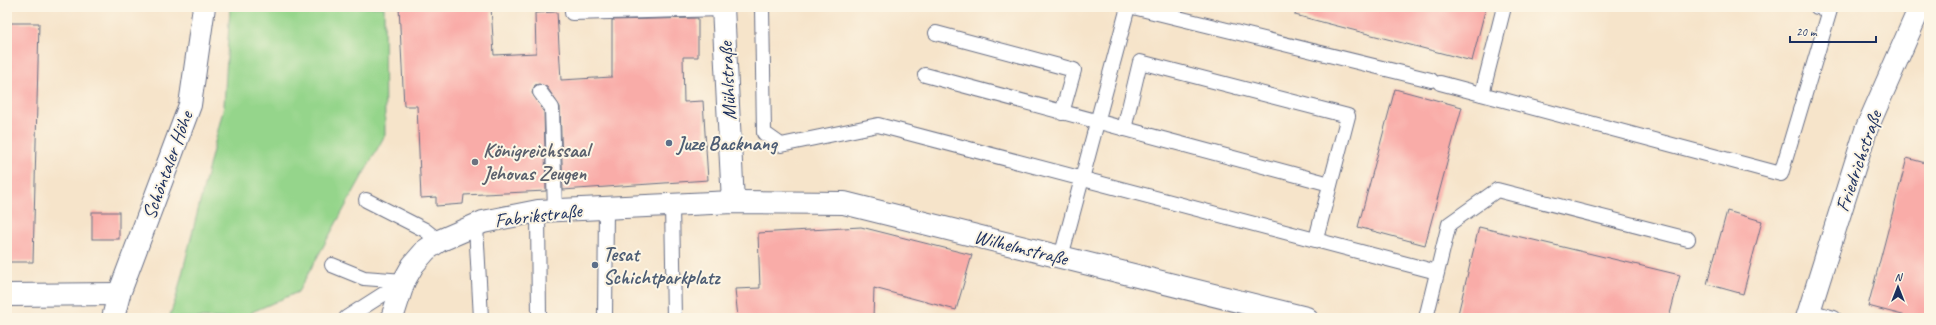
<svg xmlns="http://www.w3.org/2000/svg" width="1936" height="325" font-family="Caveat,sans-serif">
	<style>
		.green { fill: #95d58b; stroke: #588274 }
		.building { fill: #f9aca8 }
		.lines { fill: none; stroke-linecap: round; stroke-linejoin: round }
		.service-casing { stroke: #686e84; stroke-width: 16 }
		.minor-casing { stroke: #686e84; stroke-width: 24 }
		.tertiary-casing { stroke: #686e84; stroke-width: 24 }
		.service { stroke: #fff; stroke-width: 14 }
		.minor { stroke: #fff; stroke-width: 22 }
		.tertiary { stroke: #fff; stroke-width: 22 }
		.service-dot { fill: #5c6f8a; stroke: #fcf5e5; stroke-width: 1.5 }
		.worship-dot { fill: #6b7280; stroke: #fcf5e5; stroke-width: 1.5 }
		.labels { text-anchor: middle; stroke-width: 4; stroke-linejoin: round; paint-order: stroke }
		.street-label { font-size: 20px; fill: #1b2f5e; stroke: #fcf5e5 }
		.service-label { font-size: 20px; font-weight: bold; fill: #4e5e75; stroke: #fcf5e5; text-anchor: start }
		.worship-label { font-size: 20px; font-weight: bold; fill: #5b616d; stroke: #fcf5e5; text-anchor: start }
	</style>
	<rect width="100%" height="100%" fill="#fcf5e5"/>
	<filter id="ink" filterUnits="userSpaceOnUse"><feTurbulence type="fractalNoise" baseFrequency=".025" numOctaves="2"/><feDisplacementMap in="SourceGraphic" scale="8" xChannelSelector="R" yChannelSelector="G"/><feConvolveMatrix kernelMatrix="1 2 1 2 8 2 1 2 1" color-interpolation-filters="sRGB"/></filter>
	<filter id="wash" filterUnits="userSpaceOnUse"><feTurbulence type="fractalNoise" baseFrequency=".012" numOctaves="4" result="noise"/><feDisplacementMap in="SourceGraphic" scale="16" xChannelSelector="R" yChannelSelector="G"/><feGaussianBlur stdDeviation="0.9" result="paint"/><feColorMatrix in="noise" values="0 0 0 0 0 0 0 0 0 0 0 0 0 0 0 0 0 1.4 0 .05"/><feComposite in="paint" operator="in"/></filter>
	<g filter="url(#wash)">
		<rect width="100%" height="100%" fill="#f6e4ca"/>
		<path class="green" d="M230,7H384L385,135L298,292L252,312L250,318H169L176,298L224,106Z"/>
		<g id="blocks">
			<g class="building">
				<path d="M399,7H491L494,55L536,53L535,13L557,12L561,80L612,77V20L698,18V57H683L684,102L703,101L708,180L563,190L560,107L547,87L539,84L535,85L532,93L544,111L546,191L464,195L463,204L436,206V197L421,198L417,106H404Z"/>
				<path d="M1296,7H1486L1472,61L1295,15Z"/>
				<path d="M7,23H39L33,262H7Z"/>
				<path d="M1395,89L1462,107L1425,245L1358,227Z"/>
				<path d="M1907,158L1929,164V318H1914L1868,306Z"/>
				<path d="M1727,211L1762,221L1743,294L1707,284Z"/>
				<rect x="92" y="212" width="27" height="27"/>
				<path d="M861,227L972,255L956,310L874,288L873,318H738L735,289L760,288L758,233Z"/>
				<path d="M1479,227L1680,275L1669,318H1457Z"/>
			</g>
		</g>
	</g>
	<g filter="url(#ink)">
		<use href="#blocks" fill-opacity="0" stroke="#686e84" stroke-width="1"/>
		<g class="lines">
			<g class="service-casing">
				<g id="service">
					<path d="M572,7V13L723,9"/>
					<path d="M762,7L764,133L781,145L878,125L1437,272"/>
					<path d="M1133,7L1431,80"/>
					<path d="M936,33L1074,70L1062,113"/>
					<path d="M925,75L1330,184"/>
					<path d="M1440,83L1781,174L1830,10L1817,7"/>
					<path d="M540,92L552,108L555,211"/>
					<path d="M1482,94L1504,7"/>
					<path d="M1124,129L1140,62L1348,116L1316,239"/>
					<path d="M366,200L425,230L439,241"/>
					<path d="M672,205L674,318"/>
					<path d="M538,211L539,318"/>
					<path d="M476,226L481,318"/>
					<path d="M1061,257L1128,7"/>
					<path d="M332,265L364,278L404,281"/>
					<path d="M1809,311L1834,318"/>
					<path d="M346,318L404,281"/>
					<path d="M605,318L606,208"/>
					<path d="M1426,318L1449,224L1497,190L1688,239"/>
				</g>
			</g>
			<g class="minor-casing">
				<g id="minor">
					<path d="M723,7L733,202"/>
					<path d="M7,295L119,294"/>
					<path d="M113,318L119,294L190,105L204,7"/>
					<path d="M392,318L404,281L413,265L426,250L439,241L483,222L538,211L733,202L844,203L1306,318"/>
				</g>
			</g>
			<g class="tertiary-casing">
				<path id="tertiary" d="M1807,318L1866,130L1920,7"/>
			</g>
			<use href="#service" class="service"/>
			<use href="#minor" class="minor"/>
			<use href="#tertiary" class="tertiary"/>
		</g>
	</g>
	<g class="service-dot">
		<circle cx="669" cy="143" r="4"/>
		<circle cx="595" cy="265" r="4"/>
	</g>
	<circle class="worship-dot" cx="475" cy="162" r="4"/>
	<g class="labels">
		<g class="street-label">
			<text transform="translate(727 81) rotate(-93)" y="7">Mühlstraße</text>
			<text transform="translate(1858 161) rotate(-71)" y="7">Friedrichstraße</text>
			<text transform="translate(167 165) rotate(-70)" y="7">Schöntaler Höhe</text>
			<text transform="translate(538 215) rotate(-7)" y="7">Fabrikstraße</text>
			<text transform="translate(1021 247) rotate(14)" y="7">Wilhelmstraße</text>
		</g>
		<g class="service-label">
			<text x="677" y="150">Juze Backnang</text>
			<text x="603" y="261">Tesat<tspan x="603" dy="23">Schichtparkplatz</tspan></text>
		</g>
		<g class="worship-label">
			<text x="483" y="157">Königreichssaal<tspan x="483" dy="23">Jehovas Zeugen</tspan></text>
		</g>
	</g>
	<rect width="1936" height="325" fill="none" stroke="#fcf5e5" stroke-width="24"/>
	<g transform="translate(1898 287)" stroke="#fcf5e5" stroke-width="3" paint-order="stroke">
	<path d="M0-3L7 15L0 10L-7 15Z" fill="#1b2f5e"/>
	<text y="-6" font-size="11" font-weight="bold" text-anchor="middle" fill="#1b2f5e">N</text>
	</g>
	<path d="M1790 36v6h86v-6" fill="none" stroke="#1b2f5e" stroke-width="2"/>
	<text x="1796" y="36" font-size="12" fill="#1b2f5e" stroke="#fcf5e5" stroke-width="3" paint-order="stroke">20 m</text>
</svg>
